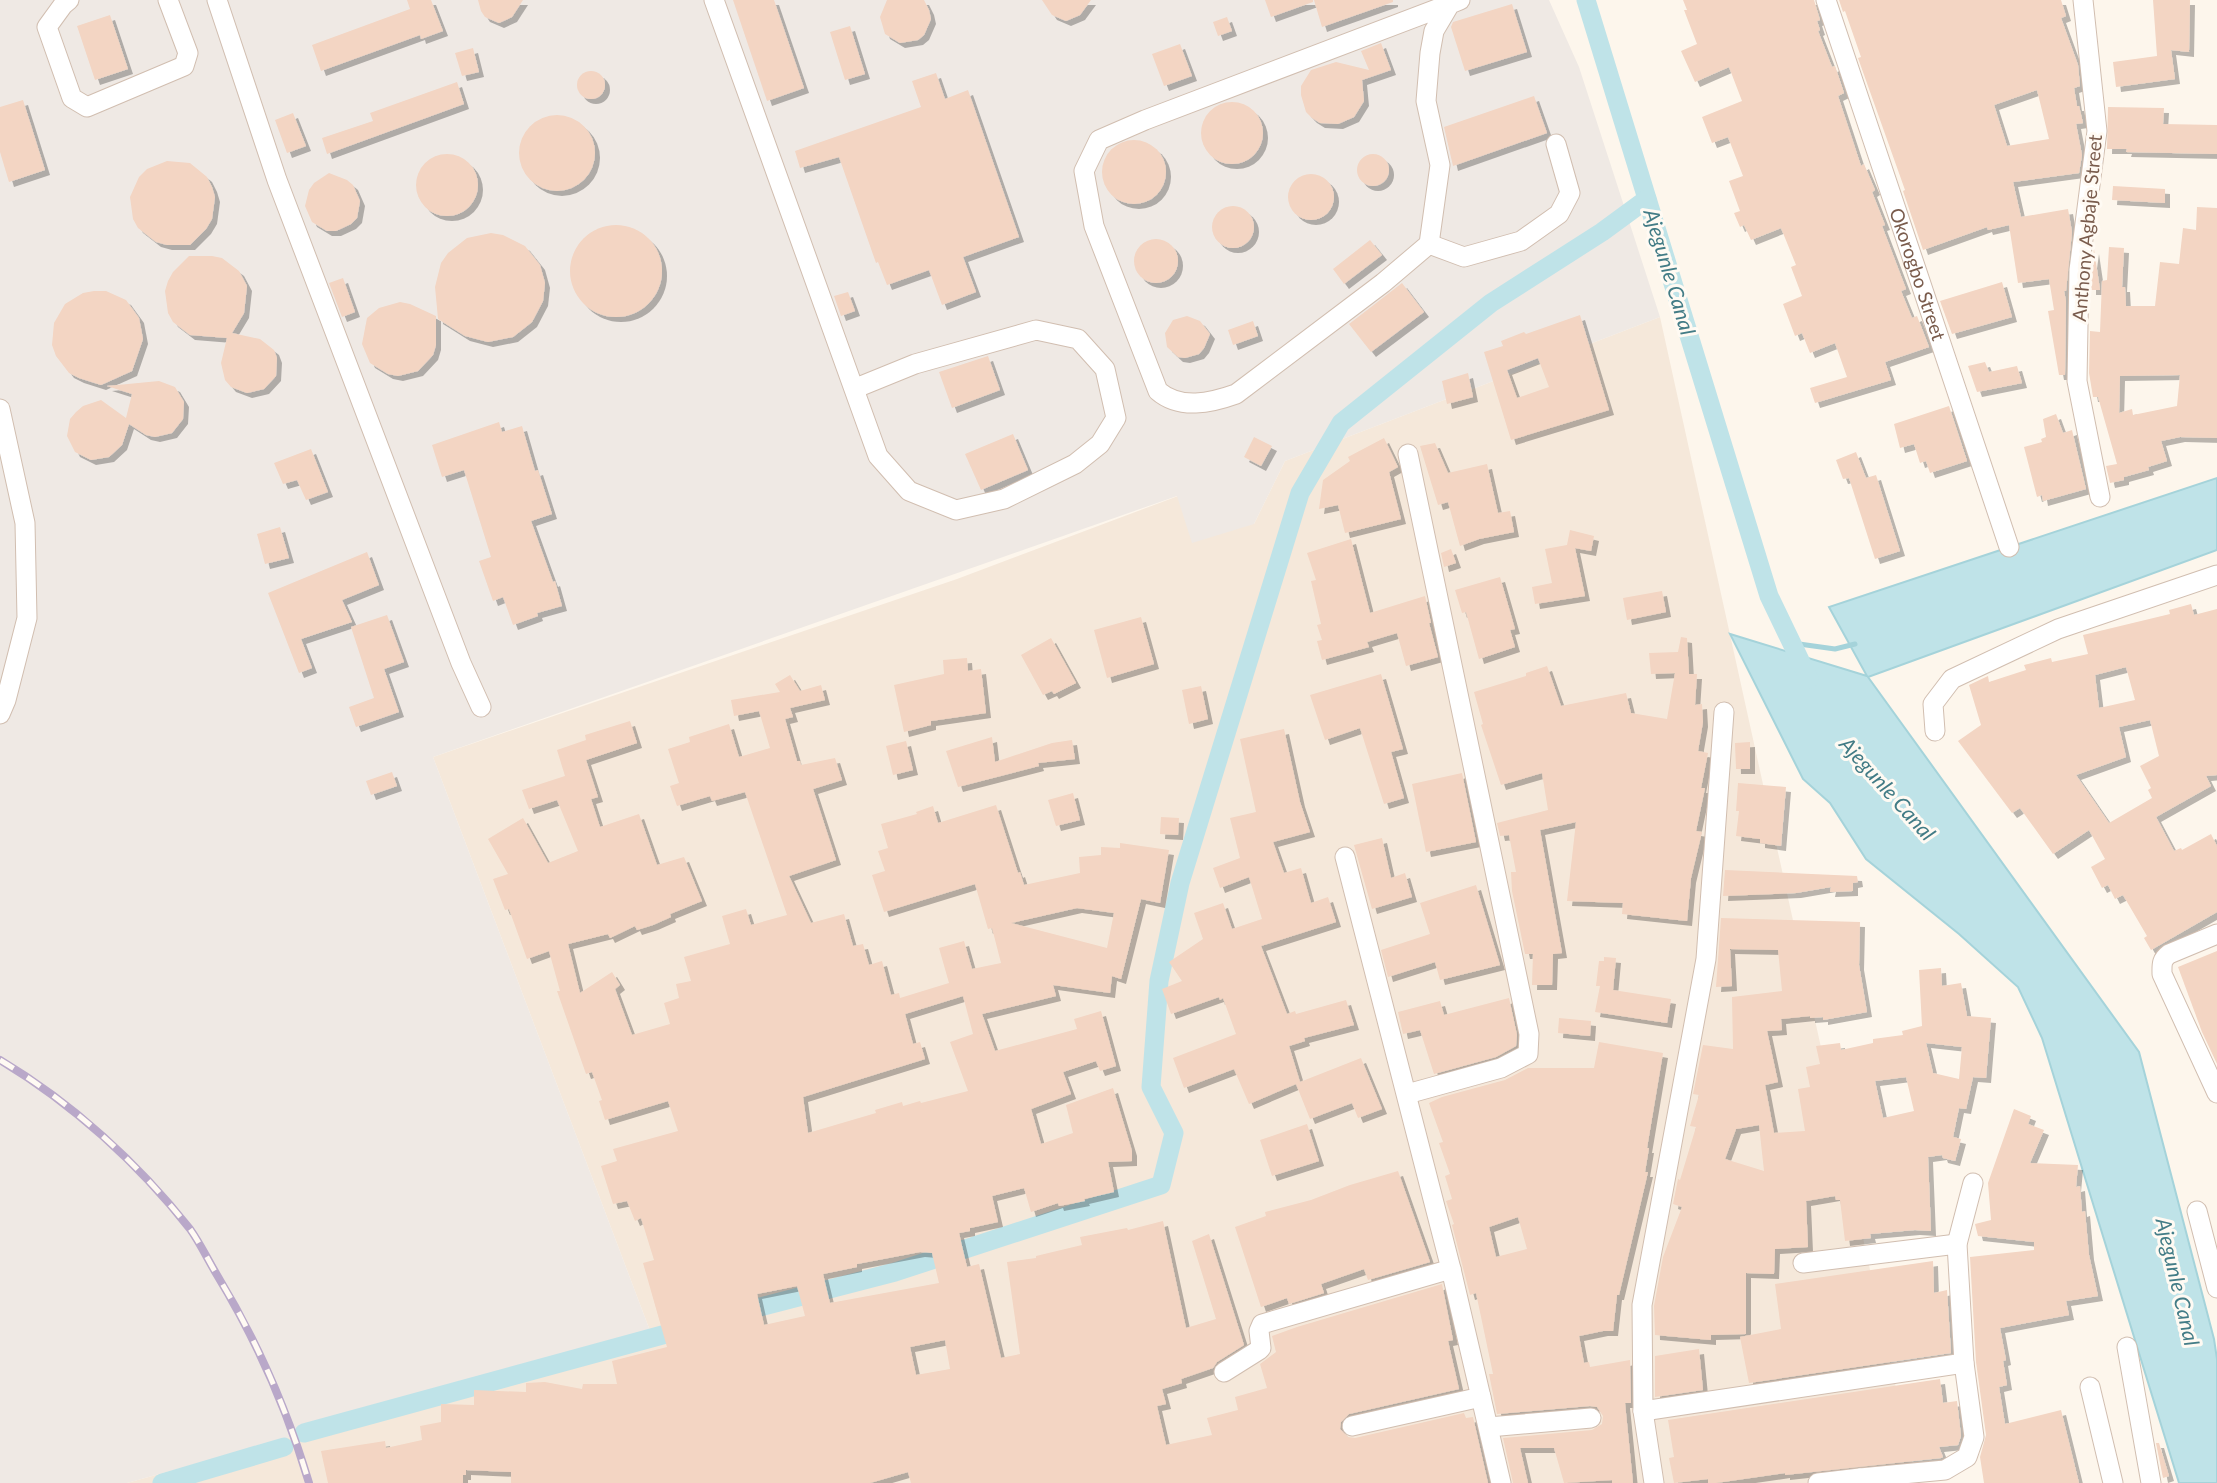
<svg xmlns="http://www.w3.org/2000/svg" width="2217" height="1483" font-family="Lato,sans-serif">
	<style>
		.residential { fill: #f5e8da }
		.industrial { fill: #efe9e4 }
		.water { fill: #bfe3e8; stroke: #a5d3da; stroke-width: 2 }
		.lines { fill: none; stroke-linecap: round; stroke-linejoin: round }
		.stream { stroke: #a5d3da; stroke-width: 5 }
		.canal { stroke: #bfe3e8; stroke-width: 19 }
		.building { fill: #f3d5c3; fill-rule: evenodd; filter: url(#shadow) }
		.minor-casing { stroke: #d1beb0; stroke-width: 21 }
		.minor { stroke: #fff; stroke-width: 19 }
		.rail-casing { stroke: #b9a8c9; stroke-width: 8 }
		.rail { stroke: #fffaf3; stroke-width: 5; stroke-dasharray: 16; stroke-linecap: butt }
		.labels { text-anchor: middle; stroke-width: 6; stroke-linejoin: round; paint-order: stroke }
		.street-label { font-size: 19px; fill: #7a5c4d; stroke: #fffaf3 }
		.water-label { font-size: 21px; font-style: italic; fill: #437c86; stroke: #fffaf3 }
	</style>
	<defs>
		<filter id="shadow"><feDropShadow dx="5" dy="5" stdDeviation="0" flood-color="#0004"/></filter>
	</defs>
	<rect width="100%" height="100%" fill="#fdf6ec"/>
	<path class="residential" d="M1660,317L1917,1483H127L652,1336L433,757L957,579L1178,496L1254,524L1285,461Z"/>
	<path class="industrial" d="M0,0H1549L1579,67L1660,317L1285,461L1254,524L1192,543L1177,496L433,757L652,1336L127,1483H0Z"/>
	<path class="water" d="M2217,478V550L1868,677L2139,1052L2214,1339L2217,1359V1483H2179L2042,1038L2018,987L1959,934L1866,859L1830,803L1803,779L1730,634L1867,676L1829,607Z"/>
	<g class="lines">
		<path class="stream" d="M1792,643L1835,649L1855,644"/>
		<g class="canal">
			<path d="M1586,0L1769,596L1809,679"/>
			<path d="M737,1313L895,1272L1161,1185L1174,1133L1151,1087L1159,981L1180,883L1300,493L1341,423L1491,303L1602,232L1647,199"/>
			<path d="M304,1433L688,1328"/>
			<path d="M162,1483L284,1447"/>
		</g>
	</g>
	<g class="building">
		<path d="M407,0H431L443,31L421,39L420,35L321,71L312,45L410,9Z"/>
		<path d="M478,0H523L512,17L499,23L485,17L481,11Z"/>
		<path d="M733,0H774L804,88L767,101Z"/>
		<path d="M887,0H924L929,10L931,19L924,35L918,40L900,43L885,34L880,17Z"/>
		<path d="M1042,0H1091L1080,15L1066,21L1052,15Z"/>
		<path d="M1265,0H1313V2L1271,17Z"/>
		<path d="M1314,0H1393V2L1322,27Z"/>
		<path d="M1683,0H1814L1820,20L1817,21L1820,30L1818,31L1832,67L1835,66L1844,93L1838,96L1861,166L1864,164L1875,190L1872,192L1885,225L1882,226L1906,289L1901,291L1912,318L1917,316L1929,347L1885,362L1891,380L1815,403L1810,388L1847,377L1835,343L1810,353L1802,333L1795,336L1783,304L1802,296L1791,267L1796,265L1781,228L1751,240L1744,225L1740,227L1734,213L1740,211L1729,181L1743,176L1728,137L1712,143L1702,117L1742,101L1729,67L1695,82L1681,51L1697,44L1684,10H1687Z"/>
		<path d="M1839,0H2061L2066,16L2061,18L2078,65L2080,86L2074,88L2077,106H2079L2083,123L2076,124L2082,155L2079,173L2013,182L2021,217L2068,209L2072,232L2066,291H2064L2066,301L2065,375H2059L2048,311L2054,310L2049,279L2018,283L2009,225L1988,230L1987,227L1923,250L1903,191L1905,190L1858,58L1861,57L1845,11L1843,12ZM2037,90L2049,139L2007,146L1994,105Z"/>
		<path d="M2153,0H2190L2189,52L2171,50L2175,79L2116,87L2113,62L2157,56Z"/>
		<path d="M1512,4L1527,52L1465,71L1451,27L1453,22Z"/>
		<path d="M110,15L128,69L95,80L77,26Z"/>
		<path d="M1227,17L1232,31L1218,36L1213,22Z"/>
		<path d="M850,26L865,74L845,80L830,32Z"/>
		<path d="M1381,43L1391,70L1362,80L1364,101L1354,117L1338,124L1320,123L1312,118L1306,112L1301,95V86L1311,70L1336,62L1369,70L1361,51Z"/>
		<path d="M1180,44L1192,76L1164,86L1152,54Z"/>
		<path d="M473,48L479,72L462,76L455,53Z"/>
		<circle cx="591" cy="85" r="14"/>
		<path d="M936,73L945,99L968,90L1019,237L963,257L976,292L942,305L929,270L887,285L878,262L876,263L839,157L800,168L795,151L921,107L912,81Z"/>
		<path d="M457,82L464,104L327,154L322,138L373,121L370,113Z"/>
		<path d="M1534,96L1547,133L1453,166L1444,127Z"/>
		<path d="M23,100L45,170L9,182L0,152V107Z"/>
		<circle cx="1232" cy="133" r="31"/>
		<path d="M2108,107L2164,108L2163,124L2217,125V154L2126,152L2127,149H2107Z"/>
		<path d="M293,113L306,146L287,153L275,120Z"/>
		<circle cx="557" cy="153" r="38"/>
		<circle cx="1134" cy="172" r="32"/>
		<circle cx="1373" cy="170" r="16"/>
		<circle cx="447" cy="185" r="31"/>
		<path d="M167,161L190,163L207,177L212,187L215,197L212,219L206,229L190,245H167L156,242L138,228L133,219L130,197L139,177L147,169Z"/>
		<path d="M329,173L347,180L353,185L360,201L357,218L351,224L336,231H327L312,222L305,206L309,190L314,183Z"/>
		<circle cx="1311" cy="197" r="23"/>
		<path d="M2113,186L2165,189V203L2112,200Z"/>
		<circle cx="1233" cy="227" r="21"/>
		<path d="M2197,207L2217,208V438L2180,437L2161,441L2167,461L2148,467L2149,470L2124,477V480L2110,483L2106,466L2117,464L2098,397H2093L2089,373L2090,331L2100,332L2102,281L2107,280L2109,247L2124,248L2122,287H2125L2126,306H2155L2160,262L2179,264L2183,228L2196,230ZM2180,375L2177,406L2133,415L2132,409L2119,413L2120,376Z"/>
		<circle cx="616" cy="271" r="46"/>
		<path d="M491,233L503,235L525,246L540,265L545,283L543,301L532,322L513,337L488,342L465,336L438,319L435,287L441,263L448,253L467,238Z"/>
		<circle cx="1156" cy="261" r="22"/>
		<path d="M1370,240L1382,255L1344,284L1333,269Z"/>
		<path d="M2094,249L2100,290H2091V271Z"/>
		<path d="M189,256H212L222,258L239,271L247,286L244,313L232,333L260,339L274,350L277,358L276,376L264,389L247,393L231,387L225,380L221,363L227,338L190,335L173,322L168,313L165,291L168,281L173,272Z"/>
		<path d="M343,278L355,312L342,317L329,283Z"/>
		<path d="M2002,282L2012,317L1952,334L1940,301Z"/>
		<path d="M1402,283L1424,312L1371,352L1349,324Z"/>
		<path d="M94,291H106L126,300L139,318L143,339L132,371L101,385L79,378L69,373L56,356L52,345L54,323L65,304L83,293Z"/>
		<path d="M848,292L855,311L841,316L834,296Z"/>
		<path d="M400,302L410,304L436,316V345L433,355L418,371L398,376L388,374L370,363L362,344L367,318L379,308Z"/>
		<path d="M1580,315L1609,410L1511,440L1484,352L1503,346L1501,341L1524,332L1526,334ZM1538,358L1549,387L1517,398L1507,370Z"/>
		<path d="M1187,316L1200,321L1210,334L1204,348L1199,354L1185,358L1178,357L1167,347L1165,333L1173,320Z"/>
		<path d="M1253,321L1258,336L1233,345L1228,330Z"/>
		<path d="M988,356L1000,390L952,408L939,372Z"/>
		<path d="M1985,362L1989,372L2017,366L2022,383L1977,392L1968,366Z"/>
		<path d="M1468,373L1473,397L1447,404L1442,381Z"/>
		<path d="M159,381L175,387L184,402L183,419L172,433L155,437L146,435L129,424L122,445L109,457L91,460L75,452L67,436L70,419L76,412L83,406L101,400L126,418L132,394L107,386Z"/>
		<path d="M1949,406L1967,461L1930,473L1926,461L1920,463L1914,444L1900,448L1894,424Z"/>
		<path d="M2056,414L2063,433L2072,430L2086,489L2043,501L2042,495L2037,497L2024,447L2042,442L2041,439L2046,437L2043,419Z"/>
		<path d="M499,422L502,432L522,426L535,471L538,470L552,514L531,521L553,582L555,581L562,606L537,613L538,616L513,625L503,597L493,601L479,561L491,557L464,470L442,477L432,445Z"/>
		<path d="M1013,434L1028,470L981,490L965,454Z"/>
		<path d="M1254,437L1272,446L1261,466L1244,457Z"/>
		<path d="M1384,438L1398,467L1389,472L1401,519L1345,533L1338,505L1319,509L1323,480L1350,461L1348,457Z"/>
		<path d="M1435,443L1448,473L1487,464L1498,513L1510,511L1514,532L1479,539L1460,546L1448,502L1438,505L1420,446Z"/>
		<path d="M311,449L328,492L306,500L297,480L283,484L274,463Z"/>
		<path d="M1856,452L1866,478L1876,475L1900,551L1875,559L1849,478L1843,479L1836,460Z"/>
		<path d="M280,527L289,558L265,564L257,534Z"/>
		<path d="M1570,530L1594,536L1591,551L1575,548L1585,596L1535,604L1532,587L1552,583L1545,549L1567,545Z"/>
		<path d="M1351,539L1370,613L1425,596L1431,623H1429L1438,657L1406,666L1397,633L1367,642L1369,647L1322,660L1317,641L1322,640L1317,625L1321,624L1311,581L1316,580L1307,553Z"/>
		<path d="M1451,549L1456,563L1444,567L1441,553Z"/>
		<path d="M367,552L379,585L342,600L352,622L301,639L312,668L299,673L268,593Z"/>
		<path d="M1500,577L1515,629L1510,630L1515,647L1479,659L1466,612L1462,613L1455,590Z"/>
		<path d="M1662,591L1666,612L1627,620L1623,598Z"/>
		<path d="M2191,604L2194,615L2217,609V775L2206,776L2211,786L2156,817L2174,851L2181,848L2182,850L2211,834L2217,846V912L2151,950L2144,938L2147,936L2123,895L2115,899L2108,885L2102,888L2091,867L2105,859L2089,830L2053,854L2020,808L2012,813L1958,741L1981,725L1969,685L1988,676L1989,682L2026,670L2024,665L2051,658L2052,662L2088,654L2083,635L2170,614L2169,610ZM2126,667L2135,700L2099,708L2095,675ZM2150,720L2159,756L2140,766L2151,788L2148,790L2152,798L2109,823L2076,775L2126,757L2119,727Z"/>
		<path d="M387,615L404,662L384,669L399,712L356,727L349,707L374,698L351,627Z"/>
		<path d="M1141,617L1154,664L1107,678L1094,630Z"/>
		<path d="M1681,637L1687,638L1689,674H1697L1695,705L1702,704L1703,722L1698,751L1708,753L1701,788H1705L1696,831L1702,832L1691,878L1687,921L1622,914L1623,903L1567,901L1576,822L1540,830L1562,953L1553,954L1552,985H1532L1533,954H1525L1512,891L1511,872H1516L1509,835L1500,836L1497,823L1548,810L1542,773L1501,785L1481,725L1483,724L1474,692L1526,676V673L1547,666L1561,706L1626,693L1631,713L1667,719L1675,673L1651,674L1649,653L1678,652Z"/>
		<path d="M1051,638L1076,683L1054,694L1052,691L1043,695L1021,655Z"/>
		<path d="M967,658L968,671L981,669L986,713L931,721V725L904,732L894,685L944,674L943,660Z"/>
		<path d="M1381,674L1403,749L1391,752L1404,798L1384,804L1360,728L1325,740L1310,695Z"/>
		<path d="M790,675L800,691L821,685L825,700L790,708L793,717L785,719L797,761H800L801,765L835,758L842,780L813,789L836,860L789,876L811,923L844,914L853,946L863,944L869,965L882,961L891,995L899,993L900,998L949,983L939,948L964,941L972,969L1001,963L992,928L988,929L975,884L884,912L872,875L885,871L878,851L888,848L881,824L917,814L916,812L933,806L938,823L996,805L1018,873L1020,872L1024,885L1080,873L1079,857L1101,855V847L1120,848V843L1169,850L1160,903L1141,899L1121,979L1112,976L1110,993L1053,985L1056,996L982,1014L995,1051L1077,1029L1074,1019L1101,1011L1116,1066L1100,1071L1096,1061L1063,1072L1071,1094L1031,1109L1041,1144L1073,1133L1066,1105L1113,1088L1132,1151V1161L1108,1162L1114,1192L1084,1199L1085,1201L1059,1206L1058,1203L1031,1212L1024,1188L992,1196L998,1222L970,1228V1231L959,1233L967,1267L979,1264L1001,1358L1020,1354L1007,1262L1036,1258V1256L1082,1245L1080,1237L1127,1228L1128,1230L1163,1221L1186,1328L1216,1319L1192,1241L1209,1234L1244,1345L1217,1362L1213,1368L1181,1379L1182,1383L1162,1389L1166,1404L1157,1406L1166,1445L1212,1435L1207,1418L1238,1410L1235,1397L1267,1388L1260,1364L1276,1352L1272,1336L1297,1327L1442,1284L1453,1340L1448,1341L1459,1389L1349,1414L1341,1422L1340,1429L1348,1437L1355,1438L1464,1413L1466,1418L1473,1417L1488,1483H911L908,1472L870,1483H511V1472L466,1470V1475H463V1483H328L321,1451L385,1441L386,1448L422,1440L420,1426L441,1422V1404L474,1405V1390L526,1392V1383L545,1382L582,1389L583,1384H617L612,1361L667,1347L643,1263L654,1260L641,1218L635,1221L627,1201L613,1204L601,1166L617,1161L613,1149L678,1131L668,1101L605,1120L599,1101L602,1100L592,1072L586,1074L557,991H560L549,951L527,959L509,909L505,910L493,879L508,874L488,839L523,818L548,863L578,851L557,800L529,809L522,790L565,776L557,750L586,740L585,735L630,721L637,743L586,760L598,797L591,799L600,827L639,814L657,865L684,857L702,901L670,914L671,917L653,925L637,930L635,926L610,938L608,934L568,944L580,993L612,972L620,985L615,989L632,1035L670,1024L664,1003L679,998L676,984L691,981L684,957L730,944L722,916L746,909L751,925L787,915L745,792L712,801L710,796L677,806L670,786L679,783L668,749L690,742L689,737L729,724L739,757L770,748L759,711L734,716L731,700L780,692L775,684ZM1077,908L1114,913L1107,948L1011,923ZM963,996L973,1034L950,1042L968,1091L921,1103L920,1101L903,1106L902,1102L875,1110L876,1113L808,1133L803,1097L925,1059L920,1042L913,1044L905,1014ZM920,1252L932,1253L939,1283L830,1303L823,1274L857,1267V1264ZM797,1286L805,1316L764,1325L757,1294ZM945,1340L950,1369L916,1375L910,1347Z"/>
		<path d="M1201,686L1208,719L1189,724L1182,690Z"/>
		<path d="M1284,729L1300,802L1310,832L1273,842L1284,873L1301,868L1311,903L1328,897L1336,922L1261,946L1287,1014L1295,1011L1296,1014L1346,1000L1354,1025L1304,1038L1305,1041L1289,1046L1300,1082L1361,1058L1382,1109L1358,1118L1352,1103L1310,1119L1296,1084L1249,1104L1234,1069L1184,1088L1173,1058L1236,1034L1223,998L1220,1000L1219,997L1171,1014L1162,989L1182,981L1169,962L1203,939L1194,913L1223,903L1232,929L1262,919L1249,877L1220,888L1213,868L1240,858L1230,818L1256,812L1240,739Z"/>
		<path d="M992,737L995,762L1052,743L1072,740L1075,759L1038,763L1039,766L958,787L946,751Z"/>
		<path d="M906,741L913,770L893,775L886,746Z"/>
		<path d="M1750,742V769H1736L1735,743Z"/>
		<path d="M392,772L397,786L371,795L366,781Z"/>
		<path d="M1462,773L1476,842L1426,852L1412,784Z"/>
		<path d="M1738,783L1786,787L1781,846L1760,843V839L1736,836L1739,811H1736Z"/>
		<path d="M1073,793L1080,820L1056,826L1048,800Z"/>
		<path d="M1161,817L1179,818L1178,835L1160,834Z"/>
		<path d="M1382,838L1391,878L1405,873L1412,897L1372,909L1354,845Z"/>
		<path d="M1725,870L1857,876L1858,882L1853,883V891L1830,892L1831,887L1796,893L1723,896Z"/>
		<path d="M1476,885L1500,965L1440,980L1435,962L1388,977L1381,950L1430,934L1420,903Z"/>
		<path d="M1721,918L1860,922L1859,965L1867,1012L1823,1020V1017L1810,1018V1016L1781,1019L1782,1030L1767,1031L1778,1082L1765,1085L1774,1133L1805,1131L1798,1089L1810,1087L1806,1067L1820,1064L1816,1046L1840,1043L1841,1050L1873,1043V1039L1903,1035L1902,1031L1922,1026L1919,970L1941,968L1942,986L1961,983L1967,1016L1991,1018L1986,1078L1973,1077L1966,1109L1959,1108L1953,1137L1961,1139L1955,1161L1943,1158L1942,1155L1928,1157L1931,1231L1915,1230L1870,1234L1871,1238L1845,1241L1840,1200H1836L1835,1196L1806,1201L1808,1247L1775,1249L1774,1274L1746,1273V1334L1711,1335V1340L1655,1335L1654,1306L1663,1257L1682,1207L1673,1204L1678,1179L1680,1180L1696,1127L1690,1126L1699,1095L1693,1094L1703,1045L1733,1049L1732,997L1782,991L1778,950L1730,949L1732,986L1716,987ZM1926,1043L1962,1047L1959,1079L1933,1073ZM1906,1077L1914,1111L1883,1118L1875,1081ZM1759,1125L1764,1171L1725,1159L1736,1129Z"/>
		<path d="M2217,951V1064L2202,1032L2178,967Z"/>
		<path d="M1604,957L1616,958L1613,990L1671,999L1667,1023L1595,1012L1600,986H1596L1599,961H1604Z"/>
		<path d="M1509,998L1517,1035L1516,1046L1496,1057L1434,1074L1420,1030L1403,1034L1398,1012L1440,1001L1444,1015Z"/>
		<path d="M1559,1018L1591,1021L1590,1036L1558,1033Z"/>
		<path d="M1599,1042L1663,1053L1647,1148H1649L1645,1172H1648L1619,1295H1617L1613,1331H1603L1579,1336L1584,1363L1589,1362L1590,1367L1630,1360L1631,1403H1625L1633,1483H1612V1480L1564,1483L1554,1448H1520L1528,1483H1513L1503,1438L1592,1430L1602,1424L1603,1416L1597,1407L1590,1406L1497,1414L1489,1374H1493L1476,1293L1470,1295L1452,1225L1454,1224L1446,1201L1452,1199L1445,1176L1450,1174L1439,1143L1443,1142L1429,1103L1442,1097L1505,1080L1528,1068H1594ZM1518,1217L1527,1249L1496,1257L1489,1227Z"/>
		<path d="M2014,1109L2031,1116L2028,1124L2044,1130L2030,1163L2078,1165L2076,1187L2080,1186L2082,1212L2085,1211L2089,1255L2098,1296L2066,1301L2069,1315L2000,1328L2006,1360L2003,1361L2007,1385L1999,1387L2005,1424L2061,1410L2079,1483H1984L1980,1457L1986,1435L1976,1362L1970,1257L2034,1250V1242L1978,1236L1975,1224L1991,1220L1988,1183Z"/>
		<path d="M1307,1124L1319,1161L1272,1176L1260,1140Z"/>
		<path d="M1398,1171L1430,1262L1368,1280L1364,1269L1321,1284L1324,1293L1289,1304L1287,1298L1261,1307L1235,1227L1266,1216L1265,1212L1311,1200L1350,1185Z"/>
		<path d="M1933,1261L1934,1293L1947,1290L1951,1353L1749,1383L1740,1337L1781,1329L1775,1284Z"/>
		<path d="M1699,1349L1703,1390L1655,1397V1356Z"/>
		<path d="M1940,1379L1943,1403L1957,1401L1961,1436L1958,1445L1939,1447L1943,1457L1941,1458L1785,1475V1473L1716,1483H1708V1479L1674,1483L1669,1458L1674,1457L1668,1420Z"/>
		<path d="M2156,1443H2159L2169,1476L2163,1478Z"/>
	</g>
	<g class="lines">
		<g class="minor-casing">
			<g id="minor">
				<path d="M69,0L63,5L47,27L72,98L87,107L184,66L188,53L168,0"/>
				<path d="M217,0L277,180L461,663L481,707"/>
				<path d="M714,0L878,456L909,491L956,510L1004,499L1075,464L1100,444L1116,418L1105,369L1078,339L1036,330L915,364L856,388"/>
				<path id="s1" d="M1826,0L2009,547"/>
				<path d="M2083,0L2097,131L2079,270L2077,381L2100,497"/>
				<path d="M1450,4L1434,31L1430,53L1426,101L1440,165L1429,244L1383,283L1236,394C1211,403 1180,410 1158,391L1094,226L1084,171L1099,140L1145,120L1450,4L1460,0"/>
				<path d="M1429,244L1464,257L1521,241L1559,214L1570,193L1556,144"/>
				<path d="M0,409L25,523L27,618L6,700L0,714"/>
				<path d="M1935,731L1933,704L1952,679L2058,629L2217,575"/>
				<path d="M1345,857L1451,1269L1501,1483"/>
				<path d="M2217,934L2169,954C2161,960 2162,965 2162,974L2217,1093"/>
				<path d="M1407,1094L1501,1068L1528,1054L1529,1034L1408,454"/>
				<path d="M2197,1211L2217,1288"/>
				<path d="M1803,1263L1957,1244"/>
				<path d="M2127,1347L2151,1483"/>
				<path d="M1224,1372L1259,1350L1261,1348L1259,1331L1262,1324L1451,1269"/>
				<path d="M2090,1387L2113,1483"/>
				<path d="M1643,1411L1964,1363"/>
				<path d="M1352,1426L1481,1397"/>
				<path d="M1489,1427L1591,1418"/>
				<path d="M1654,1483L1643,1411L1642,1305L1706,959L1724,712"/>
				<path d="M1818,1483L1860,1478"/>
				<path d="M1860,1483V1478L1945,1470L1967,1457L1974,1437L1964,1363L1957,1244L1973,1183"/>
			</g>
		</g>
		<use href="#minor" class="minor"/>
		<g class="rail-casing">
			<path id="rail" d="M0,1060C72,1103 138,1163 190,1229C200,1243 208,1260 217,1275C257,1341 287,1409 309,1483"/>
		</g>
		<use href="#rail" class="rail"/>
	</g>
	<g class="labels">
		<g class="street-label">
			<text transform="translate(2087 228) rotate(-85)" y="7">Anthony Agbaje Street</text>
			<text dy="7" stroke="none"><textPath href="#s1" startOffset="289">Okorogbo Street</textPath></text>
		</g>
		<g class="water-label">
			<text transform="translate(1669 272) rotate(73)" y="7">Ajegunle Canal</text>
			<text transform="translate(1887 789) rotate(48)" y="7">Ajegunle Canal</text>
			<text transform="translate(2177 1282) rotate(77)" y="7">Ajegunle Canal</text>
		</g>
	</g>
</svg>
